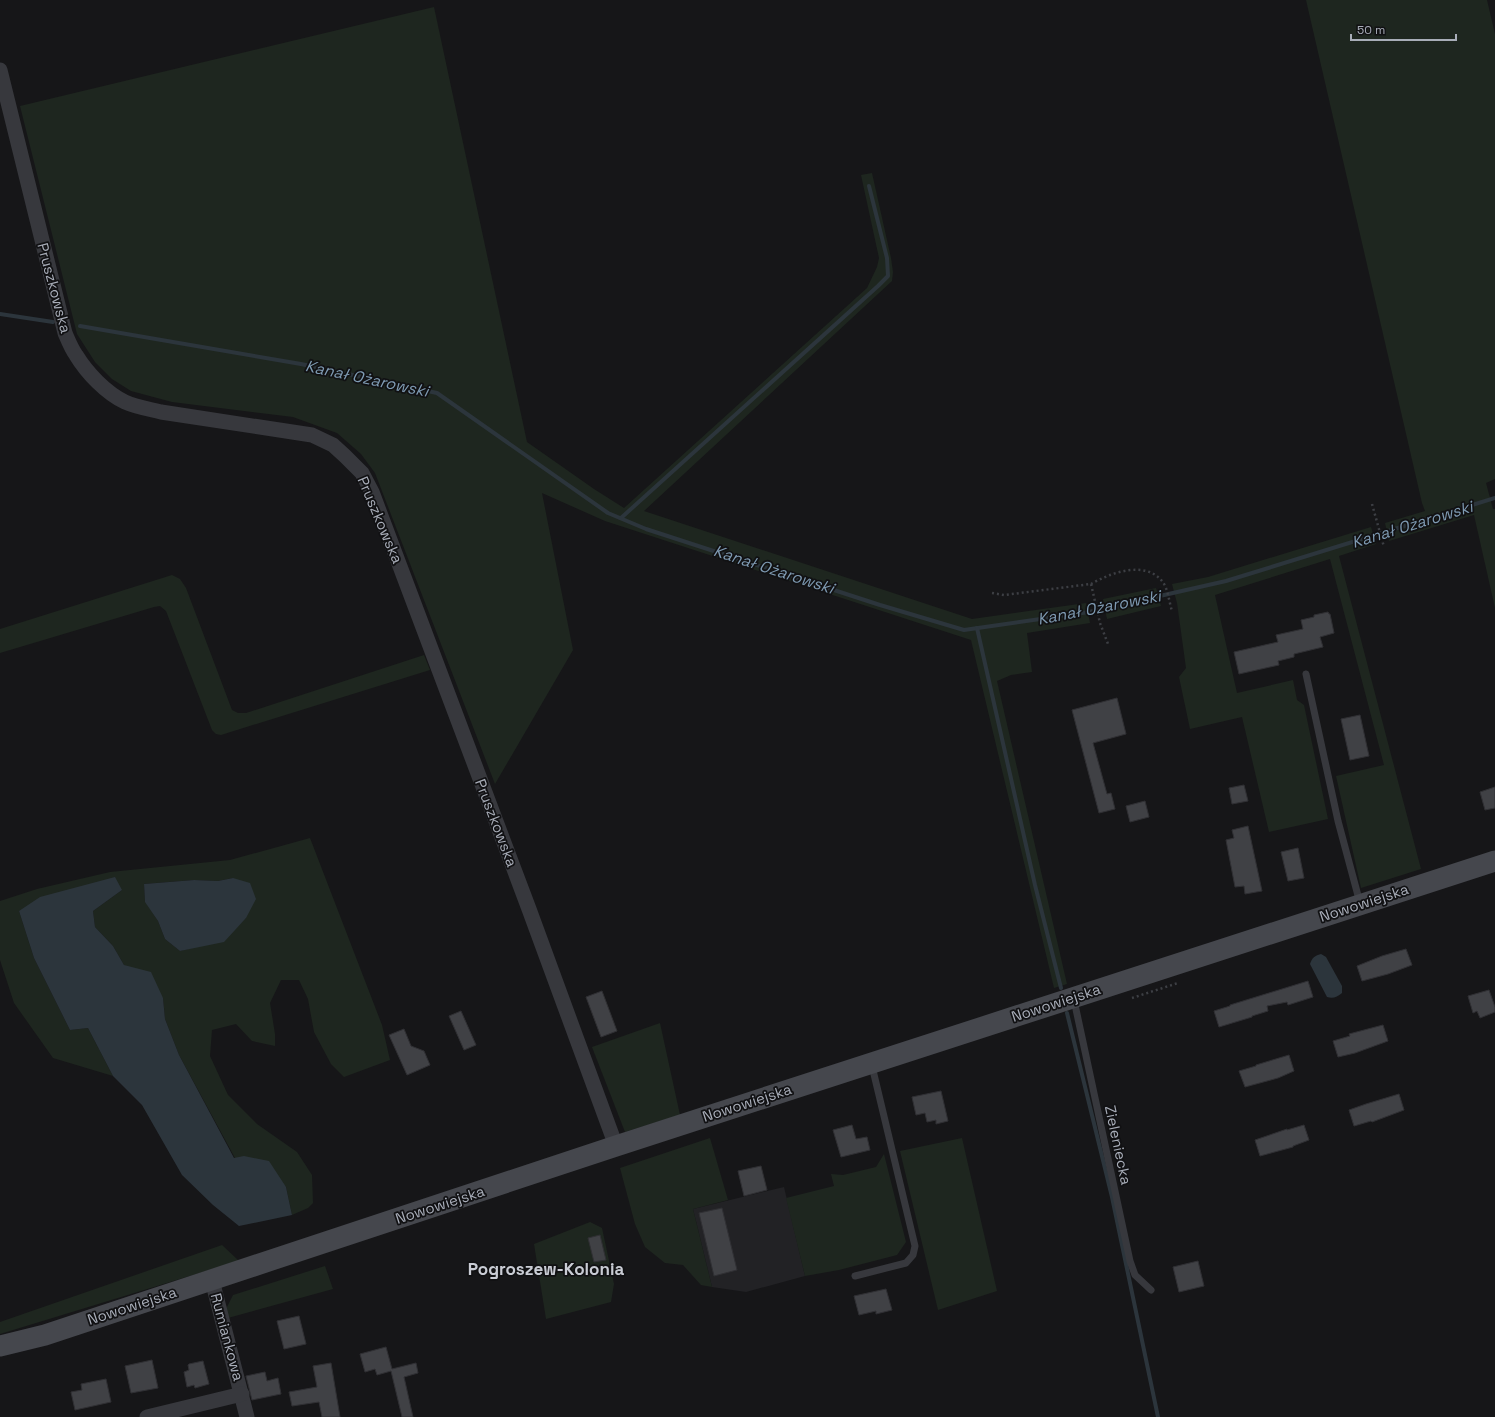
<svg xmlns="http://www.w3.org/2000/svg" width="1495" height="1417" font-family="'Space Grotesk',sans-serif">
	<style>
		.built { fill: #222225 }
		.green { fill: #1e261f; fill-rule: evenodd }
		.water { fill: #2c353c }
		.lines { fill: none; stroke-linecap: round; stroke-linejoin: round }
		.stream { stroke: #2c353c; stroke-width: 4 }
		.building { fill: #404145; stroke: #303034 }
		.path { stroke: #3d3f44; stroke-width: 2.5; stroke-dasharray: 2 3; stroke-linecap: butt }
		.lane { stroke: #37383d; stroke-width: 7 }
		.street { stroke: #37383d; stroke-width: 15 }
		.secondary { stroke: #45474d; stroke-width: 21 }
		.labels { text-anchor: middle; stroke-width: 3.5; stroke-linejoin: round; paint-order: stroke }
		.street-label { font-size: 15px; fill: #a8adb8; stroke: #111113 }
		.water-label { font-size: 16px; font-style: italic; fill: #7f9bb3; stroke: #111113 }
		.quarter-label { font-size: 17px; font-weight: bold; fill: #c9ccd4; stroke: #111113 }
	</style>
	<rect width="100%" height="100%" fill="#161618"/>
	<path class="built" d="M784,1187L805,1276L746,1292L712,1287L693,1209Z"/>
	<g class="green">
		<path d="M1306,0H1487L1495,34V479L1486,483L1493,509H1495V608L1474,515L1389,541L1385,523L1425,511L1422,503Z"/>
		<path d="M434,7L527,442L594,489L624,508L867,288L877,267L879,258L861,175L872,173L891,258L893,272L892,281L644,511L972,619L1086,603L1090,623L1027,633L1032,672L1011,675L997,681L1067,984L1054,988L971,640L605,521L542,493L573,650L495,784L375,473L361,454L337,433L293,417L172,402L131,391L112,379L95,362L77,334L20,106Z"/>
		<path d="M1371,527L1376,544L1339,556L1421,869L1361,888L1336,776L1384,765L1330,559L1215,595L1237,693L1293,680L1297,700L1304,705L1328,819L1269,832L1242,717L1190,729L1179,677L1186,668L1177,603L1172,584L1208,577Z"/>
		<path d="M172,575L180,579L186,588L232,710L238,713H246L424,655L430,670L221,735L216,734L212,730L166,611L160,606L154,607L0,653V629Z"/>
		<path d="M1156,588L1161,606L1107,619L1103,599Z"/>
		<path d="M310,838L382,1025L390,1060L344,1077L331,1064L314,1032L308,999L299,980H281L270,1003L275,1034V1046L252,1041L236,1024L212,1030L210,1056L228,1095L257,1124L297,1152L312,1175L313,1203L308,1208L292,1215L286,1187L235,1158L179,1055L165,1019L163,998L124,965L113,946L95,927L93,911L122,890L19,911L34,958L70,1030L88,1028L113,1076L53,1058L14,1003L0,960V901L37,889L110,872L230,860ZM233,878L246,918L235,929L200,946L180,951L165,939L158,921L145,901L144,884L194,880L218,881Z"/>
		<path d="M660,1023L680,1115L625,1132L592,1047Z"/>
		<path d="M710,1138L728,1200L693,1209L712,1287L701,1285L683,1265L665,1263L645,1247L635,1224L620,1168Z"/>
		<path d="M962,1138L997,1291L938,1310L900,1151Z"/>
		<path d="M884,1154L906,1242L897,1255L839,1270L805,1276L786,1198L834,1186L831,1174L843,1175L876,1167Z"/>
		<path d="M590,1222L602,1228L614,1284L611,1302L546,1319L534,1244Z"/>
		<path d="M222,1245L239,1261L0,1334V1322Z"/>
		<path d="M325,1266L333,1289L228,1318L226,1309L233,1295Z"/>
	</g>
	<g class="water">
		<path d="M115,877L122,890L93,911L95,927L113,946L124,965L151,972L163,998L165,1019L179,1055L234,1158L244,1156L269,1161L286,1187L292,1215L239,1226L213,1205L182,1175L142,1105L113,1076L88,1028L70,1030L34,958L19,911L40,897Z"/>
		<path d="M233,878L250,883L256,899L246,918L224,942L180,951L165,939L158,921L145,902L144,884L194,880L218,881Z"/>
		<path d="M1321,954L1326,957L1342,986V993C1337,997 1333,999 1327,997L1310,964C1312,958 1314,956 1321,954Z"/>
	</g>
	<g class="lines">
		<g class="stream">
			<path d="M0,314L53,322"/>
			<path d="M80,326L301,364L437,393L608,513L646,529L880,605L964,630L1089,612L1226,581L1495,498"/>
			<path d="M621,518L878,286L888,276L887,258L869,186"/>
			<path d="M977,628L1035,885L1061,988"/>
			<path d="M1067,1013L1112,1197L1158,1417"/>
		</g>
	</g>
	<g class="building">
		<path d="M1328,612L1329,614H1330L1334,633L1320,637L1323,647L1294,654V657L1278,661L1279,665L1239,674L1234,652L1278,642L1276,635L1303,629L1301,620L1314,617V615Z"/>
		<path d="M1117,698L1126,734L1093,743L1107,794L1111,793L1115,809L1099,813L1072,710Z"/>
		<path d="M1360,715L1369,756L1350,760L1341,719Z"/>
		<path d="M1244,785L1248,801L1232,804L1229,788Z"/>
		<path d="M1495,787V808L1485,810L1480,792Z"/>
		<path d="M1145,801L1149,817L1130,822L1126,806Z"/>
		<path d="M1248,826L1262,891L1245,894L1244,886L1235,887L1226,840L1234,838L1232,830Z"/>
		<path d="M1298,848L1304,878L1288,881L1281,852Z"/>
		<path d="M1406,949L1412,965L1388,974L1362,981L1357,966L1382,956Z"/>
		<path d="M1308,981L1313,997L1288,1005L1287,1002L1267,1006L1268,1011L1252,1016V1017L1219,1027L1214,1011L1230,1006V1005Z"/>
		<path d="M1489,990L1495,1007V1012L1480,1018L1477,1011L1473,1013L1468,996Z"/>
		<path d="M602,991L617,1031L601,1037L586,997Z"/>
		<path d="M461,1011L476,1045L464,1050L449,1016Z"/>
		<path d="M1383,1025L1388,1041L1355,1053L1338,1057L1333,1041L1350,1036L1349,1034Z"/>
		<path d="M404,1029L411,1046L424,1051L430,1065L407,1075L389,1035Z"/>
		<path d="M1289,1055L1294,1071L1278,1078L1245,1087L1239,1071L1256,1066V1065Z"/>
		<path d="M941,1091L948,1121L936,1124V1120L927,1122L925,1113L916,1115L912,1097Z"/>
		<path d="M1399,1094L1404,1110L1372,1122L1371,1121L1354,1126L1349,1110L1366,1104Z"/>
		<path d="M852,1125L856,1139L867,1137L870,1150L841,1157L833,1130Z"/>
		<path d="M1304,1125L1309,1140L1293,1146V1147L1260,1156L1255,1140L1287,1129V1130Z"/>
		<path d="M761,1166L767,1190L744,1196L738,1171Z"/>
		<path d="M722,1208L737,1270L714,1276L699,1213Z"/>
		<path d="M600,1235L606,1260L594,1262L588,1238Z"/>
		<path d="M1198,1261L1204,1286L1179,1292L1173,1267Z"/>
		<path d="M886,1289L892,1310L876,1314V1311L859,1315L854,1296Z"/>
		<path d="M299,1316L306,1344L284,1349L277,1321Z"/>
		<path d="M386,1347L392,1369L416,1363L418,1373L404,1377L413,1417H402L391,1371L377,1375L375,1369L365,1372L360,1354Z"/>
		<path d="M152,1360L158,1388L131,1393L125,1366Z"/>
		<path d="M203,1361L209,1384L195,1388L194,1385L187,1387L184,1372L189,1370L188,1365L189,1364Z"/>
		<path d="M331,1363L340,1417H322L319,1402L292,1406L289,1392L317,1387L313,1366Z"/>
		<path d="M265,1372L267,1381L278,1378L281,1394L252,1400L246,1376Z"/>
		<path d="M106,1379L111,1402L75,1410L71,1392L82,1390L81,1384Z"/>
	</g>
	<g class="lines">
		<g class="path">
			<path d="M1372,504L1384,547"/>
			<path d="M1091,584C1110,573 1145,560 1162,581C1168,588 1169,602 1172,611"/>
			<path d="M992,593L1004,595L1091,584L1100,623L1108,644"/>
			<path d="M1132,998L1178,983"/>
		</g>
		<g class="lane">
			<path d="M1306,674L1338,821L1360,903"/>
			<path d="M1074,1000L1130,1261L1135,1275L1151,1290"/>
			<path d="M855,1276L906,1263L913,1255L915,1246L872,1066"/>
		</g>
		<g class="street">
			<path d="M0,70L65,333C68,340 71,348 76,355C87,373 106,393 125,402C136,407 149,409 161,412L312,435L333,445L345,456L362,473L372,492L529,909L616,1146"/>
			<path d="M212,1280L247,1417"/>
			<path d="M147,1417L242,1394"/>
		</g>
		<path class="secondary" d="M0,1346L45,1335L616,1146L1495,861"/>
	</g>
	<g class="labels">
		<g class="street-label">
			<text transform="translate(54 288) rotate(75)" y="5">Pruszkowska</text>
			<text transform="translate(380 520) rotate(67)" y="5">Pruszkowska</text>
			<text transform="translate(496 823) rotate(69)" y="5">Pruszkowska</text>
			<text transform="translate(1364 903) rotate(-18)" y="5">Nowowiejska</text>
			<text transform="translate(1056 1003) rotate(-18)" y="5">Nowowiejska</text>
			<text transform="translate(747 1103) rotate(-18)" y="5">Nowowiejska</text>
			<text transform="translate(1118 1145) rotate(78)" y="5">Zieleniecka</text>
			<text transform="translate(440 1205) rotate(-18)" y="5">Nowowiejska</text>
			<text transform="translate(132 1306) rotate(-18)" y="5">Nowowiejska</text>
			<text transform="translate(227 1337) rotate(75)" y="5">Rumiankowa</text>
		</g>
		<g class="water-label">
			<text transform="translate(367 378) rotate(12)" y="6">Kanał Ożarowski</text>
			<text transform="translate(1412 524) rotate(-17)" y="6">Kanał Ożarowski</text>
			<text transform="translate(774 569) rotate(18)" y="6">Kanał Ożarowski</text>
			<text transform="translate(1099 607) rotate(-11)" y="6">Kanał Ożarowski</text>
		</g>
		<g class="quarter-label">
			<text x="546" y="1275">Pogroszew-Kolonia</text>
		</g>
	</g>
	<path d="M1351 34v6h105v-6" fill="none" stroke="#a8adb8" stroke-width="2"/>
	<text x="1357" y="34" font-size="12" fill="#a8adb8" stroke="#111113" stroke-width="3" paint-order="stroke">50 m</text>
</svg>
